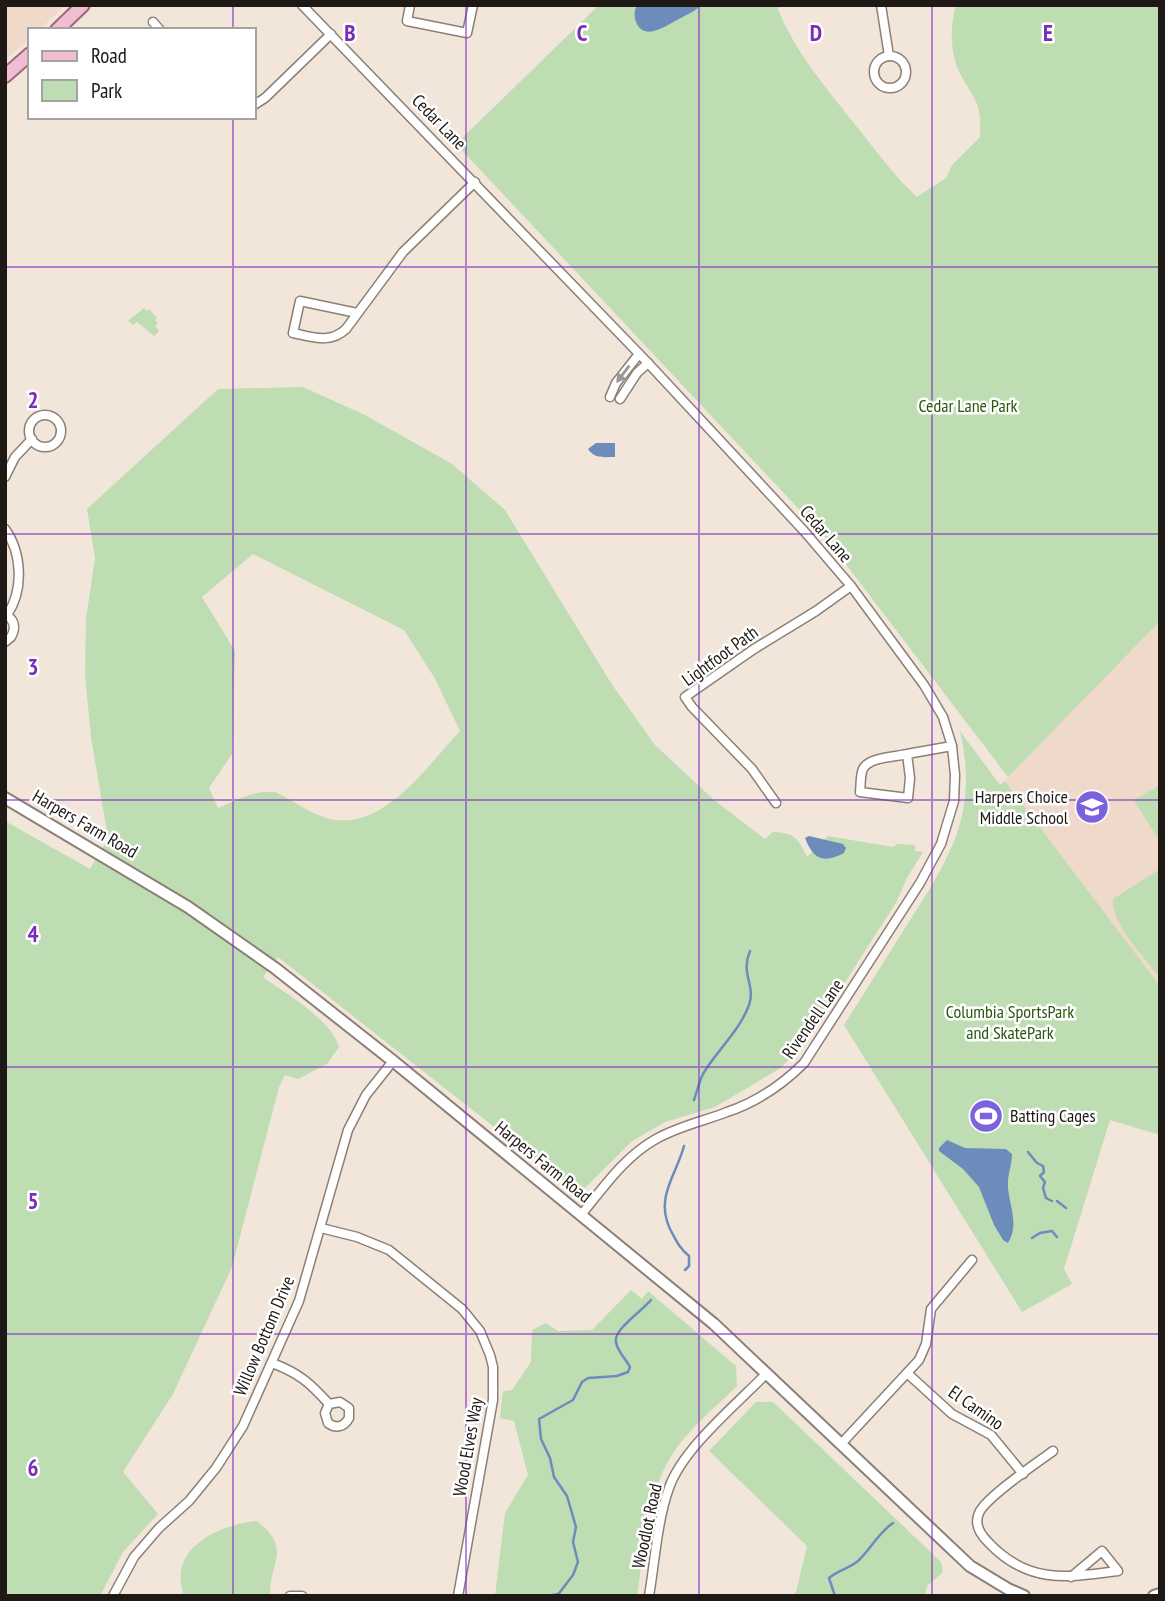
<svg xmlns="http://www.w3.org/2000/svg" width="1165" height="1601" font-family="'PT Sans Narrow',sans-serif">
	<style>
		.education { fill: #eed9cb }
		.green { fill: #bfddb3; fill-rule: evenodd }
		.water { fill: #6c8dbc }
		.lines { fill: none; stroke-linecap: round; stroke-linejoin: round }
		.stream { stroke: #6c8dbc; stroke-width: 2.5 }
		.street-casing { stroke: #8c8076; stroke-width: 11 }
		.secondary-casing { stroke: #8c8076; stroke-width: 14 }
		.primary-casing { stroke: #9f687a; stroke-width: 16 }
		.street { stroke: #fff; stroke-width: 8 }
		.secondary { stroke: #fff; stroke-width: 10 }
		.primary { stroke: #efbed0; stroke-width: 12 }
		.oneway { fill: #9a9896 }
		.grid { fill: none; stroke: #7b2cbf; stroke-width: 2; stroke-opacity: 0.55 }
		.labels { text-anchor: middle; stroke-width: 5; stroke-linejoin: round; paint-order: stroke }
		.street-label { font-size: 18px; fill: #1e1915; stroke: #fff }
		.park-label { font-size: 18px; fill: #2a5610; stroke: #fff }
		.poi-label { font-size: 18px; fill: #1e1915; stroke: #fff; text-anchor: end }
		.grid-label { font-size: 23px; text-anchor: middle; font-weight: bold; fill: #7b2cbf; stroke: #fff; stroke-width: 5; stroke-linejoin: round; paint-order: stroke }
	</style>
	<rect width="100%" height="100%" fill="#f2e5da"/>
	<g class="education">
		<path d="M5,5H65L39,30H30V38L5,60Z"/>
		<path d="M1160,608V986L1005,781Z"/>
	</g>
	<g class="green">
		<path d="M599,5H780L778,9C795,52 825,86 853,122C874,148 893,175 917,197L946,178L952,165L980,137C980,127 981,115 977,104C971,89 959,77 955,60C950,41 951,24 956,5H1160V621L1008,777L826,538L456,144Z"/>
		<path d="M144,308L147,311L149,309L157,318L155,320L158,323L155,326L159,331L154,336L137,322L133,325L128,321Z"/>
		<path d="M303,387L365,415L452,464L505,510L611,683L655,745L714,800L765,839L773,832C795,833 798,838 807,857L828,836L893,847L897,844L915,845V851L923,852L907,878L897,901L806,1043L779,1069L715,1107L665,1122L632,1141L583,1190L574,1188L559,1178L278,957L263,977C287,995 330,1018 339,1047L327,1064L298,1079L285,1075L279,1087L232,1267L173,1394L123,1472L158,1514L123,1552L100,1596H5V821L90,869L108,838L91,737L85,675L86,619L95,558L87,509L218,389ZM253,554L404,630L434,677L460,731C426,767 380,837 323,817C306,811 291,799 275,792C254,790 237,800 218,808L209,788L232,754L235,651L202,597Z"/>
		<path d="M960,731L1000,785L1005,781L1160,986V1135L1110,1120L1064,1269L1072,1284L1022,1312L844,1025C865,992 886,958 907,925C950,858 979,814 960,731Z"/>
		<path d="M1160,785V842L1134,800Z"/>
		<path d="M1160,869V971L1157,974C1143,956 1110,921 1113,899Z"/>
		<path d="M631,1290L642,1299L648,1291L736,1366L737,1386C715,1408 686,1431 670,1458C646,1498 644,1551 637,1596H495L505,1513L528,1475L514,1421L500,1418L503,1391L512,1390L531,1362L532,1330L546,1323L558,1331L592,1330Z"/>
		<path d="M756,1402H773L941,1562L943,1572L927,1586L925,1596H792L796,1592L807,1546L709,1451Z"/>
		<path d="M257,1521C293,1550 269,1561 270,1596H184C167,1548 218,1525 257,1521Z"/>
	</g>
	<g class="water">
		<path d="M637,5H700V6C694,12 688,14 681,18C668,24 645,43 636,22C634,16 634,11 637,5Z"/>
		<path d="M596,443H615V457C603,457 595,459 588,449Z"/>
		<path d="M809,836L843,844L846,848L844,853C823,864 813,859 805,838Z"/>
		<path d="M947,1140L965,1148L1006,1149L1012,1154C1012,1165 1007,1176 1008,1188C1010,1207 1019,1225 1008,1243L1003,1240L994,1225L979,1187L963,1169L939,1151V1148Z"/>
	</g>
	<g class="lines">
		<g class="stream">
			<path d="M694,1100C697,1092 699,1082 703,1074C717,1050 739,1032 749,1005C756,985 740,974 750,951"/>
			<path d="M684,1146C676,1176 655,1197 670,1229C676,1240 679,1248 689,1256V1266L685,1270"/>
			<path d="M1028,1152L1037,1163L1043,1166L1044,1172L1040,1176L1045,1182L1043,1188L1046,1198L1052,1201"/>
			<path d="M1057,1201L1066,1208"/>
			<path d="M1032,1238L1040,1233L1052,1231L1057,1237"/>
			<path d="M548,1596L558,1594"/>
			<path d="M557,1596L573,1575L578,1562L573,1542L576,1527L567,1496L554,1477L550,1458L541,1439L539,1419L573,1400L582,1382L588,1378L617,1376L628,1372L630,1367C626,1359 617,1351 616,1342C613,1330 642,1311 651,1300"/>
			<path d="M835,1596L829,1578C837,1571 848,1569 858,1561C871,1549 878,1533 893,1523"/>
		</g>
		<g class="street-casing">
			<g id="street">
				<path d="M302,5L648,363L804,531L851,586L924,685L943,717L952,746L955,775L954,801L941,844L920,883L804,1063C782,1085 757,1102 727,1112C704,1121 679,1126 656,1139C624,1157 604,1187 581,1215"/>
				<path d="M410,5L407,21L467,33L473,5"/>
				<path d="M881,5L889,56"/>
				<path d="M153,22L160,30"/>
				<circle cx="890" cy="72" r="16"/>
				<path d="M254,105L265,98L331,34"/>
				<path d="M357,313L300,301L293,333C313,337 330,344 346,329L403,252L475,182"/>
				<path d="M610,397L616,383L639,354"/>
				<path d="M620,399L637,373L648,363"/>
				<circle cx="45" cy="431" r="16"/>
				<path d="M5,477L15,457L32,439"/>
				<path d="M5,529C22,553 24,590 7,615"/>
				<path d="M5,614C15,620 16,628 11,637L5,642"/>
				<path d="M907,754C895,757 869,757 863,769C860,775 861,785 860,792L908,798L910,778L907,754L952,746"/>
				<path d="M776,803L752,769L692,707L685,697L754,649L816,611L851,586"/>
				<path d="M321,1228L357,1237L389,1250L462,1309L480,1331L490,1355L493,1367V1400L458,1596"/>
				<path d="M272,1363C299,1373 310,1383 329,1404L325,1413L328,1423C336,1429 344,1427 349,1418V1408L340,1402L329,1404"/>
				<path d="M907,1373L952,1414L991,1435L1023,1474"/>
				<path d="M841,1444L919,1360L926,1344L931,1309L972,1260"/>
				<path d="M1053,1451C1037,1463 986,1497 979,1513C974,1524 980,1534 988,1542C1027,1584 1066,1578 1118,1571L1102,1551L1071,1577"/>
				<path d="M113,1596L134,1557L159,1528L189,1501L216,1468L243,1426L299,1301L348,1130L366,1095L393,1061"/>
				<path d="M290,1596H302"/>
				<path d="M649,1596C655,1561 657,1522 669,1488C683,1448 737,1404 767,1373"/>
			</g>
		</g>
		<g class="secondary-casing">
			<g id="secondary">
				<path d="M5,798L188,907L275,968L393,1061L714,1324L970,1566L1008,1589L1024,1596"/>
				<path d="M1154,1596L1160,1594"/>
			</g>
		</g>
		<g class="primary-casing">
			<g id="primary">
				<path d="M57,30L83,5"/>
				<path d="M5,76L30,54"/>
			</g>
		</g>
		<use href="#street" class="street"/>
		<use href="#secondary" class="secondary"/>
		<use href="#primary" class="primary"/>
	</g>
	<defs><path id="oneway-solid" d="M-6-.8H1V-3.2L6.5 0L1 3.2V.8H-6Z" transform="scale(1.75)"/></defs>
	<use class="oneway" href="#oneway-solid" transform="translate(623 374) rotate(127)"/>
	<path class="grid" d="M233,5V30M466,5V1596M699,5V1596M932,5V1596M233,117V1596M5,267H1160M5,534H1160M5,800H1160M5,1067H1160M5,1334H1160"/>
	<defs>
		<g id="school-disc" transform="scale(1.75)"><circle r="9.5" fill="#7d62dd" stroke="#fff"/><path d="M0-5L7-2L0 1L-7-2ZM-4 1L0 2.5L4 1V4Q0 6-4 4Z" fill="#fff"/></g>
		<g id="stadium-disc" transform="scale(1.75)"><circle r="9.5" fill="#7d62dd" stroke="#fff"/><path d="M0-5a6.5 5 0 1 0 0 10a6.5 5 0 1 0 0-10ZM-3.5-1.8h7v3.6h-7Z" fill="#fff"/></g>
	</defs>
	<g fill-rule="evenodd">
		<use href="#school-disc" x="1092" y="807"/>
		<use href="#stadium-disc" x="986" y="1116"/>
	</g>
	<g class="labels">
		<g class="street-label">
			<text transform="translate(439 122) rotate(46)" y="6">Cedar Lane</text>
			<text transform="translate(826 534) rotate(49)" y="6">Cedar Lane</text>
			<text transform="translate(720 656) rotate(-36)" y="6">Lightfoot Path</text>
			<text transform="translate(85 824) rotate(30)" y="6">Harpers Farm Road</text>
			<text transform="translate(813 1019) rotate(-55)" y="6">Rivendell Lane</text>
			<text transform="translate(543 1162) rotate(39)" y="6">Harpers Farm Road</text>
			<text transform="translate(264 1336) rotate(-67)" y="6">Willow Bottom Drive</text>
			<text transform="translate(976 1408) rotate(35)" y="6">El Camino</text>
			<text transform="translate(468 1447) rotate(-80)" y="6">Wood Elves Way</text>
			<text transform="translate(647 1526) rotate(-78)" y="6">Woodlot Road</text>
		</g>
		<g class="park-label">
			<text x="968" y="412">Cedar Lane Park</text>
			<text x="1010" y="1018">Columbia SportsPark<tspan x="1010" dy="21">and SkatePark</tspan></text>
		</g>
		<g class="poi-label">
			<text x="1068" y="803">Harpers Choice<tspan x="1068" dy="21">Middle School</tspan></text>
			<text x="1010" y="1122" text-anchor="start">Batting Cages</text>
		</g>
	</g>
	<g class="grid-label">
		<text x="350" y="41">B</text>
		<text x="582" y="41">C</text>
		<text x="816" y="41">D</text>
		<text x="1048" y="41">E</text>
		<text x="33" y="408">2</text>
		<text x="33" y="675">3</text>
		<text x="33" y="942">4</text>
		<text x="33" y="1209">5</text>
		<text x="33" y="1476">6</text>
	</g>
	<rect width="1165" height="1601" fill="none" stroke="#1e1915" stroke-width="14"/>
	<rect x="28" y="28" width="228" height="91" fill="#ffffff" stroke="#a5a3a1" stroke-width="2"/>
	<rect x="42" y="51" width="35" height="10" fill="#efbed0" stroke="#a5a3a1" stroke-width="2"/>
	<text x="91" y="63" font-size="21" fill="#1e1915">Road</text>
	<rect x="42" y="80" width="35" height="21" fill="#bfddb3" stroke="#a5a3a1" stroke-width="2"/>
	<text x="91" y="98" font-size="21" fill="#1e1915">Park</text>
</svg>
